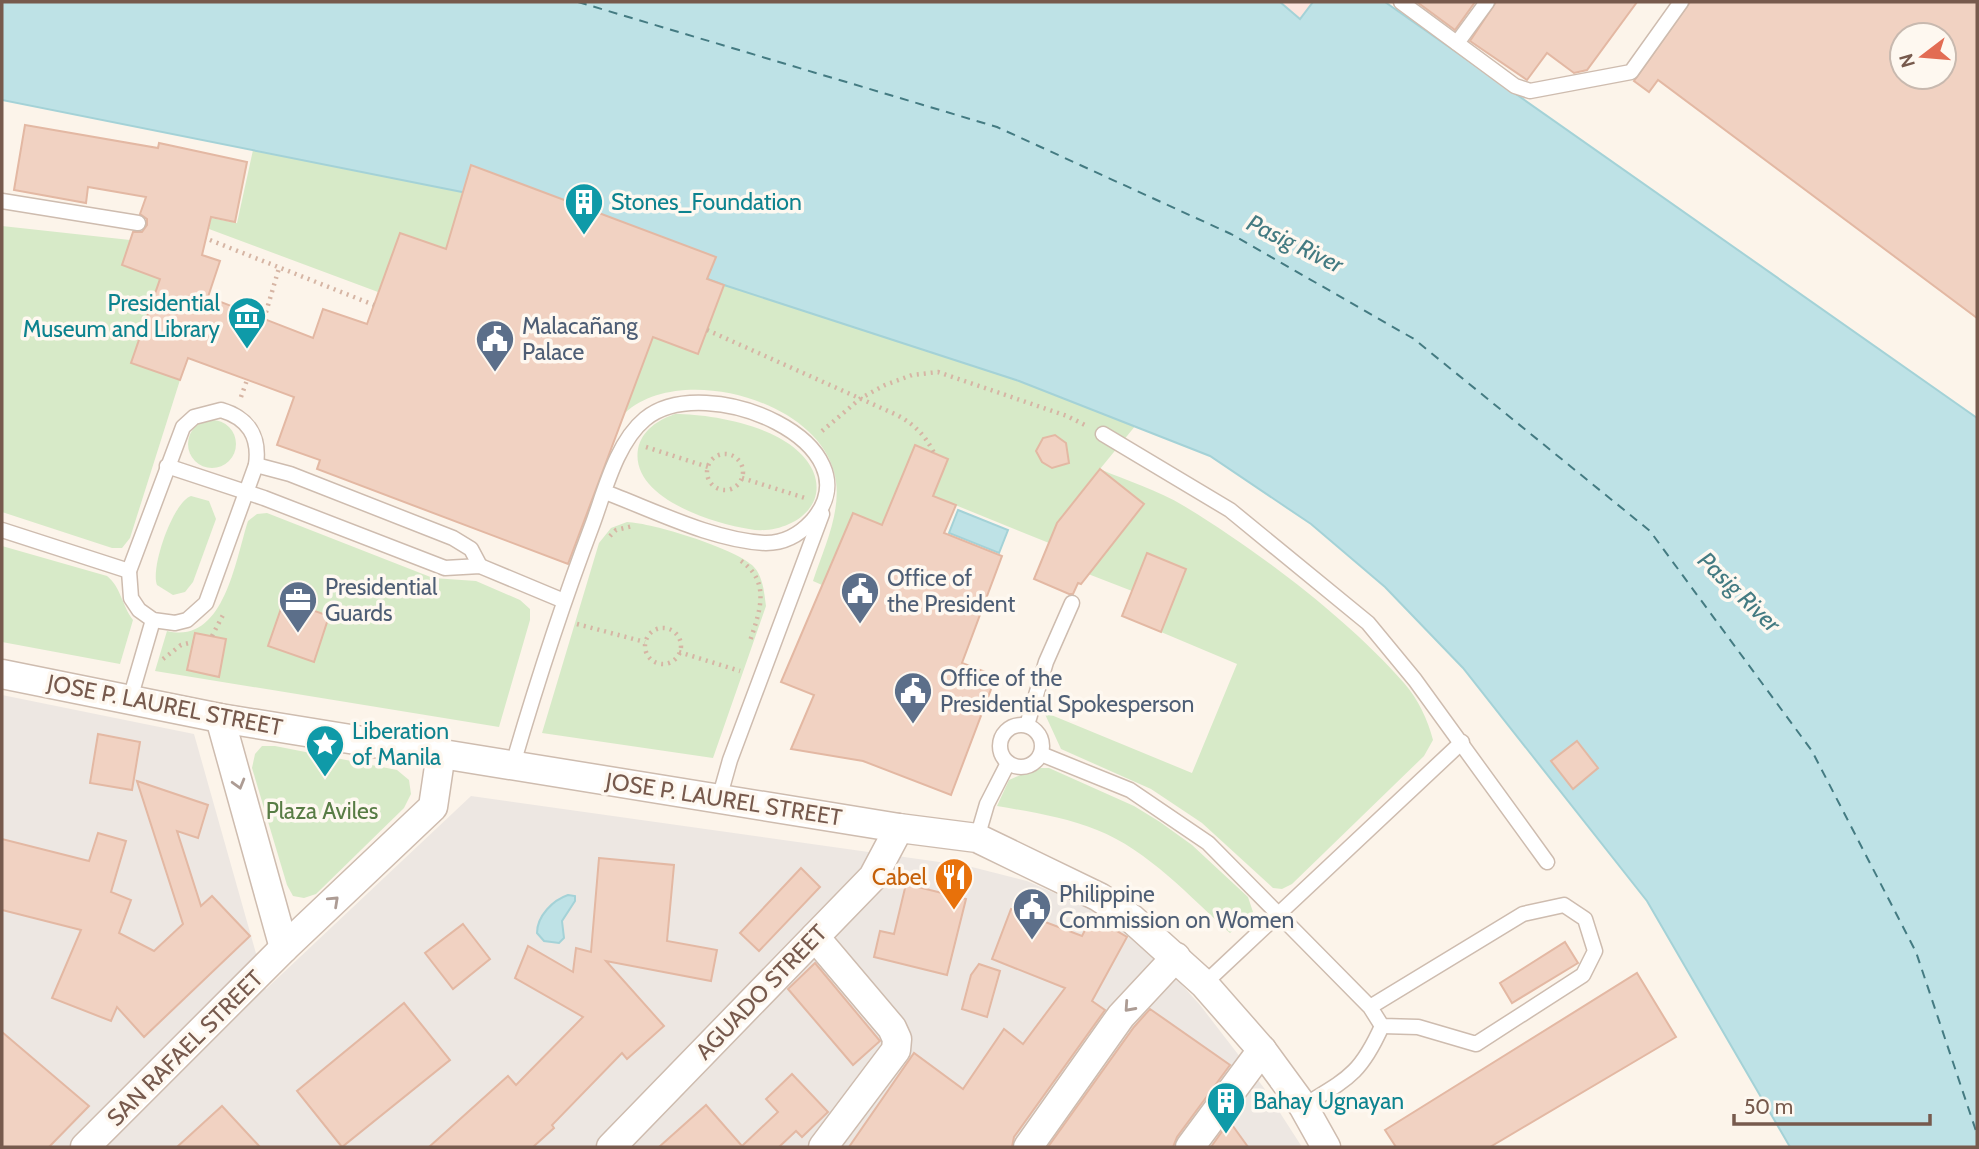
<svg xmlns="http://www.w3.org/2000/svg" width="1979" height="1149" font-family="Cabin,sans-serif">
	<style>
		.commercial { fill: #fce5de }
		.industrial { fill: #ede7e2 }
		.green { fill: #d7eac8 }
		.water { fill: #bee2e6; stroke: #a4d2d7; stroke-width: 2 }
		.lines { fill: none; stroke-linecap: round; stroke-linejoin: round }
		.ferry { stroke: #447b82; stroke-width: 2; stroke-dasharray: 9 7; stroke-linecap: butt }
		.building { fill: #f1d2c2; stroke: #e3b8a3; stroke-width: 2; fill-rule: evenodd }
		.service-casing { stroke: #cebcaf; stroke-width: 17 }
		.minor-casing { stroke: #cebcaf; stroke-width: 31 }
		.path { stroke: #d6b5a4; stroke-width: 4.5; stroke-dasharray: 2 5; stroke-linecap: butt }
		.service { stroke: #fff; stroke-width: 14 }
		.minor { stroke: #fff; stroke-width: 28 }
		.oneway { stroke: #ad9c94 }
		.labels { text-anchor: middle; stroke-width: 7; stroke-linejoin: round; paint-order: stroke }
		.culture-label { font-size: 23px; fill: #0d838f; stroke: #fef8f0; text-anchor: start }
		.service-label { font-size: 23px; fill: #4e5e75; stroke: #fef8f0; text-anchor: start }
		.street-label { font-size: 23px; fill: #775a4d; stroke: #fef8f0 }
		.park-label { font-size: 23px; fill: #587c45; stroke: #fef8f0 }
		.food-label { font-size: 23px; fill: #c56008; stroke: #fef8f0; text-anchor: end }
		.water-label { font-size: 24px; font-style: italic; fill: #447b82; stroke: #fef8f0 }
	</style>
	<rect width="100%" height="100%" fill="#fcf4ea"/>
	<path class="commercial" d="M1280,2H1313L1301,19Z"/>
	<path class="industrial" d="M2,695L194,734L266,989L471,796L968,866L1027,881L1091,909L1148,947L1200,1005L1264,1088L1302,1147H2Z"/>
	<g class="green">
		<path d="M253,150L487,197L466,256L401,234L378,292L209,229L211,218L237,223Z"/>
		<path d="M2,226L130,240L122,265L160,279L131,362L180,380L130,538L122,548H112L2,512Z"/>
		<path d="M724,285L1019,381L1136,425L1100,469C1127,481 1158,490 1184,506C1258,551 1347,618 1404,683C1418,699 1428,720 1433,740L1424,756L1292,884L1282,889L1273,888L1202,823L1151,789L1061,749L1044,712L1192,773L1237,664L1161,632L1186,569L1147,553L1132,591L1083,572L1109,549L1144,505L1099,469L1057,523L1049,543L933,496L948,459L916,445L882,525L853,513L822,585L813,581C824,547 844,508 834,472C815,399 679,363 625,413L653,337L698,354Z"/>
		<path d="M675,414C715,414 794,428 813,471C830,511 783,536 749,529C712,523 630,498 638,449C642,430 658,420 675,414Z"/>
		<circle cx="212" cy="444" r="24"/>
		<path d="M191,496L209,501L216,519L193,582L185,592L173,595L157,585C150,568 173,502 191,496Z"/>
		<path d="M267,513L433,578L476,581L520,600L530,609V620L499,727L155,671L167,631C224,645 235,561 248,521L257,514Z"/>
		<path d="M627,522C653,523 733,548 752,565C763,575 764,592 766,606L713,758L542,733L599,543L611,528Z"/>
		<path d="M2,546L107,576C121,587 122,606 133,620L120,664L2,642Z"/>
		<path d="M262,746H275L397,770L409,780L411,794L404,808L316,894L304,898L293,896L287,885L252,768L255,754Z"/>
		<path d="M1036,768H1049L1134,806L1160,822L1192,845L1248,897L1253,912L1230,933C1190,897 1148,850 1097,830C1065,817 1031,812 997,806L1009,780Z"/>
	</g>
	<g class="water">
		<path d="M2,2H1280L1300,19L1313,2H1385L1977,418V1147H1790L1647,901L1463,668L1385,587L1311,524L1210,456L1019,381L724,285L487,197L2,100Z"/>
		<path d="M958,510L1008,530L999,553L949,533Z"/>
		<path d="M568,895L575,896V901L562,921L564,938L559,943L544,941L537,933C537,916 553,900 568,895Z"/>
	</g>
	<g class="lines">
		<path class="ferry" d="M578,2L997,127L1231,234L1414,339L1650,531L1812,751L1916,952L1977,1134"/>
	</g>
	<g class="building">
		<path d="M1417,2H1475L1455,30Z"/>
		<path d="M1496,2H1637L1587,70L1574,73L1547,53L1527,80L1470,41Z"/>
		<path d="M1690,2H1977V318L1658,80L1649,92L1634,81ZM1902,35H1944V77H1902Z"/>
		<path d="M25,125L158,148L159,143L247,162L235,222L211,217L202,255L220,261L208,297L313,338L323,309L367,324L400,233L446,249L471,165L716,257L707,279L724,285L698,354L653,337L568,564L317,469L320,460L277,445L294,397L188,358L180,380L131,363L160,279L122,265L133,232H142L147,225V219L140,214L146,197L88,187L86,203L14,190Z"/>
		<path d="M1055,435L1066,443L1069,463L1052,468L1042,462L1036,451L1043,438Z"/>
		<path d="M915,445L948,459L933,496L956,505L944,533L1002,556L962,663L996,676L951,795L863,761L791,749L814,695L781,682L853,513L882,525Z"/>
		<path d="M1100,469L1144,504L1081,584L1078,583L1073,594H1069L1034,579L1057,523Z"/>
		<path d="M1147,553L1186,569L1161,632L1122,616Z"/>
		<path d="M284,600L329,616L314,662L268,646Z"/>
		<path d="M195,633L226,639L219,677L187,670Z"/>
		<path d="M98,734L140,742L132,790L90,783Z"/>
		<path d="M1577,741L1598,768L1573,789L1551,761Z"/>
		<path d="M137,781L208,805L198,838L177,831L201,906L212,896L250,936L144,1037L117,1007L111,1021L52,998L81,930L2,910V839L89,861L98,833L126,841L111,892L131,900L119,933L154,951L183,924Z"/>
		<path d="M599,858L674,865L667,941L717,950L711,981L606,961L664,1026L627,1059L622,1053L552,1125L554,1128L533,1147H429L508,1076L516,1085L583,1017L515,978L528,946L573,972L576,948L591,952Z"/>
		<path d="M801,868L820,887L759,951L740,933Z"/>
		<path d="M906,884L966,899L947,975L874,957L880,931L894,934Z"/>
		<path d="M1011,909L1082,936L1092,917L1127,937L1092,1001L1105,1010L1014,1137L1012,1147H849L914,1053L963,1089L1004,1029L1023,1044L1065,988L992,959Z"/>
		<path d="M463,924L490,959L453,989L425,953Z"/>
		<path d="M1565,942L1578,963L1512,1003L1500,983Z"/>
		<path d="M815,963L880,1041L853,1065L788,989Z"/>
		<path d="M979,964L1000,971L987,1017L962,1009L971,975Z"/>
		<path d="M1637,973L1676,1037L1490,1147H1396L1385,1130Z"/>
		<path d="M404,1003L450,1060L342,1147L297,1091Z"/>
		<path d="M1150,1009L1230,1065L1177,1137L1173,1147H1048L1134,1027Z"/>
		<path d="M2,1032L89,1106L49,1147H2Z"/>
		<path d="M792,1074L828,1112L802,1137L796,1131L779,1147H659L706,1105L742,1146L778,1112L766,1099Z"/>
		<path d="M222,1106L260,1147H177Z"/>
		<path d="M1230,1122L1248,1147H1211L1228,1123Z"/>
	</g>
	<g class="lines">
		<g class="service-casing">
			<g id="service">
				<path d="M1401,2L1515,86L1530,91L1631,72L1681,2"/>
				<path d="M1457,43L1487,2"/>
				<path d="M2,201L138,223"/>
				<path d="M221,410C248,418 260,436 256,465L206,603L187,620L175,623L153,620L139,610L131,598L129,571L183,427L194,417Z"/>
				<path d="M1103,434L1230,510L1368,623L1415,680L1547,862"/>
				<path d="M256,465L290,474L453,538L471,549L480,566"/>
				<path d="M167,466L264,498L445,568L480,566L564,601"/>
				<path d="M2,530L129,571"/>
				<path d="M130,699L153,620"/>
				<circle cx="1021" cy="746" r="21"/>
				<path d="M1027,725L1046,662L1072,603"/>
				<path d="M1041,754L1130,790L1208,843L1370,1007L1382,1026L1418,1027L1476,1044L1583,975L1595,951L1585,919L1564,905L1523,914L1370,1007"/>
				<path d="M513,764C537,682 563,602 593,523C605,490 617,442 645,419C706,369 879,444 812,521C800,534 784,543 766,543C714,541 653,510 605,492"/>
				<path d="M719,799L730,760L822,514"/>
				<path d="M977,838L987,804L1008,763"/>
				<path d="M1204,984L1462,742"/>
				<path d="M1303,1106C1347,1079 1360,1075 1382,1026"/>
			</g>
		</g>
		<g class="minor-casing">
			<g id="minor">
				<path d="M2,674L220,718L899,828L977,838L1099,897L1132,919L1204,984L1262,1050L1303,1106L1326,1147"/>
				<path d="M220,718L284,948"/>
				<path d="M815,937L892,1028L897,1039L896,1050L823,1147"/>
				<path d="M85,1147L284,948L433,807L441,753"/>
				<path d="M611,1147L873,877L899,828"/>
				<path d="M1028,1147L1121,1016L1176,957"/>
				<path d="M1190,1147L1262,1050"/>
			</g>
		</g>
		<g class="path">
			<path d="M210,240L374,305"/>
			<path d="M264,319L279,268"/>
			<path d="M707,330L897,415C915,425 925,435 934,453"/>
			<path d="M241,397L247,380"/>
			<path d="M822,431L861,398L885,385L912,375L938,372L1067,416L1087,426"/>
			<path d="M646,447L708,467"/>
			<circle cx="725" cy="472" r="18"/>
			<path d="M742,478L805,498"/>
			<path d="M610,536L616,530L633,526"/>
			<path d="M741,561C771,582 760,611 750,641"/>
			<path d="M577,624L645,642"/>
			<circle cx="663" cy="646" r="18"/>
			<path d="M212,636L223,615"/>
			<path d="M679,652L740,671"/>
			<path d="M163,659L181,645L193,642"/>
		</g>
		<use href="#service" class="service"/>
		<use href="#minor" class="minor"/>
	</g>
	<defs><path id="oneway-chevron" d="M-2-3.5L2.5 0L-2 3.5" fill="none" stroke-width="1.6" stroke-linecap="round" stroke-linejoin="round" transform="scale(1.75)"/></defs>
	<g class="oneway">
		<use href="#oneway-chevron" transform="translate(239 784) rotate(74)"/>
		<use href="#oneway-chevron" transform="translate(334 901) rotate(-43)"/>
		<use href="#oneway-chevron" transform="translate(1129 1007) rotate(132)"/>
	</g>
	<defs>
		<g id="building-pin" transform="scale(2.0125)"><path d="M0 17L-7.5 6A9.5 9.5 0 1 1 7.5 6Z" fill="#0f9aa8" stroke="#fef8f0"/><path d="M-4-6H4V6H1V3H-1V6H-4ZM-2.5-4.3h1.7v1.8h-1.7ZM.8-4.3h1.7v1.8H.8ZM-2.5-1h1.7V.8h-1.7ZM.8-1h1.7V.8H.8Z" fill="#fff"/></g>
		<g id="museum-pin" transform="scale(2.0125)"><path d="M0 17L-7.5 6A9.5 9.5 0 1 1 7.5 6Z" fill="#0f9aa8" stroke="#fef8f0"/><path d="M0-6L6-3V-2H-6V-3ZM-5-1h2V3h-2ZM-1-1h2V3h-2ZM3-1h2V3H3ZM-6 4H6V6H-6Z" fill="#fff"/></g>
		<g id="civic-pin" transform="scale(2.0125)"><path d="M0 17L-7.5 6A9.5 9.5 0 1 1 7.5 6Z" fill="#5c6f8a" stroke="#fef8f0"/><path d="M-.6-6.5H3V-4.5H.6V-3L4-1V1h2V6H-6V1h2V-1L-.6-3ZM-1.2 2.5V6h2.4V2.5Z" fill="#fff"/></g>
		<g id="office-pin" transform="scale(2.0125)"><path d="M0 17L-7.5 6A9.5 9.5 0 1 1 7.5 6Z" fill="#5c6f8a" stroke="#fef8f0"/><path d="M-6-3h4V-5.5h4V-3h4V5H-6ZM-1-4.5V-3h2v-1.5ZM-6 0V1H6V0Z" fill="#fff"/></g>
		<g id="sight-pin" transform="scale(2.0125)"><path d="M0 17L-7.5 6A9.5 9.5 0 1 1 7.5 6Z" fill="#0f9aa8" stroke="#fef8f0"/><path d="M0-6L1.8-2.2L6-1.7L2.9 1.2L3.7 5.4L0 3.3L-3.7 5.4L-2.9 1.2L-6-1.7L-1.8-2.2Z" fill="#fff"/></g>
		<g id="restaurant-pin" transform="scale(2.0125)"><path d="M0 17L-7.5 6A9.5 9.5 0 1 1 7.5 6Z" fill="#e8710a" stroke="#fef8f0"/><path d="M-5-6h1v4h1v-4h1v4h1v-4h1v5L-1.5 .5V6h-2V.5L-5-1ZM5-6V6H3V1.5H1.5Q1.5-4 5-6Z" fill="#fff"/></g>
	</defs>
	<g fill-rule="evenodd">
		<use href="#building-pin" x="584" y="202"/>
		<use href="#museum-pin" x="247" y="316"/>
		<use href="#civic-pin" x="495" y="339"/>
		<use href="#civic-pin" x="860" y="591"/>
		<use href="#office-pin" x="298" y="600"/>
		<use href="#civic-pin" x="913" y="691"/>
		<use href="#sight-pin" x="325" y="744"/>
		<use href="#restaurant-pin" x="954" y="877"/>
		<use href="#civic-pin" x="1032" y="907"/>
		<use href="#building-pin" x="1226" y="1101"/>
	</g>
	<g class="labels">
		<g class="culture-label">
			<text x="611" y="210">Stones_Foundation</text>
			<text x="220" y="311" text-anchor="end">Presidential<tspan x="220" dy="26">Museum and Library</tspan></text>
			<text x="352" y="739">Liberation<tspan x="352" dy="26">of Manila</tspan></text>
			<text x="1253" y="1109">Bahay Ugnayan</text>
		</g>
		<g class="service-label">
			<text x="522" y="334">Malacañang<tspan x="522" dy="26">Palace</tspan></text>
			<text x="887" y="586">Office of<tspan x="887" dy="26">the President</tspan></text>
			<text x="325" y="595">Presidential<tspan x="325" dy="26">Guards</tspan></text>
			<text x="940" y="686">Office of the<tspan x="940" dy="26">Presidential Spokesperson</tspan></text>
			<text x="1059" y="902">Philippine<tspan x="1059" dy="26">Commission on Women</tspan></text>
		</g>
		<g class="street-label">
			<text transform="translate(165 705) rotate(11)" y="8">JOSE P. LAUREL STREET</text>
			<text transform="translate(724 799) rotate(9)" y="8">JOSE P. LAUREL STREET</text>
			<text transform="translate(761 992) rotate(-46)" y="8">AGUADO STREET</text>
			<text transform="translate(185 1048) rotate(-45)" y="8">SAN RAFAEL STREET</text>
		</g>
		<g class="park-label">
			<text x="322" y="819">Plaza Aviles</text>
		</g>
		<g class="food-label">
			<text x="927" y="885">Cabel</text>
		</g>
		<g class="water-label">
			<text transform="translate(1295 244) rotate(26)" y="8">Pasig River</text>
			<text transform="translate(1739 592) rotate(44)" y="8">Pasig River</text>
		</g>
	</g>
	<rect width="1979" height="1149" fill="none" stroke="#775a4d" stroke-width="7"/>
	<g transform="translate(1923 56) rotate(254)"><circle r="33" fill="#fef8f0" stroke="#c8b9af" stroke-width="2"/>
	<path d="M0-5L12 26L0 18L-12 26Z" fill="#e26c53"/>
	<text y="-10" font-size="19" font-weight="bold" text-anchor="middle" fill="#775a4d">N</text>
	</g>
	<path d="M1734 1114v10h196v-10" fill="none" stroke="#775a4d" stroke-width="3.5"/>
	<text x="1744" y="1114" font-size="21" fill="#775a4d" stroke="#fef8f0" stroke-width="5" paint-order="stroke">50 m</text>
</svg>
